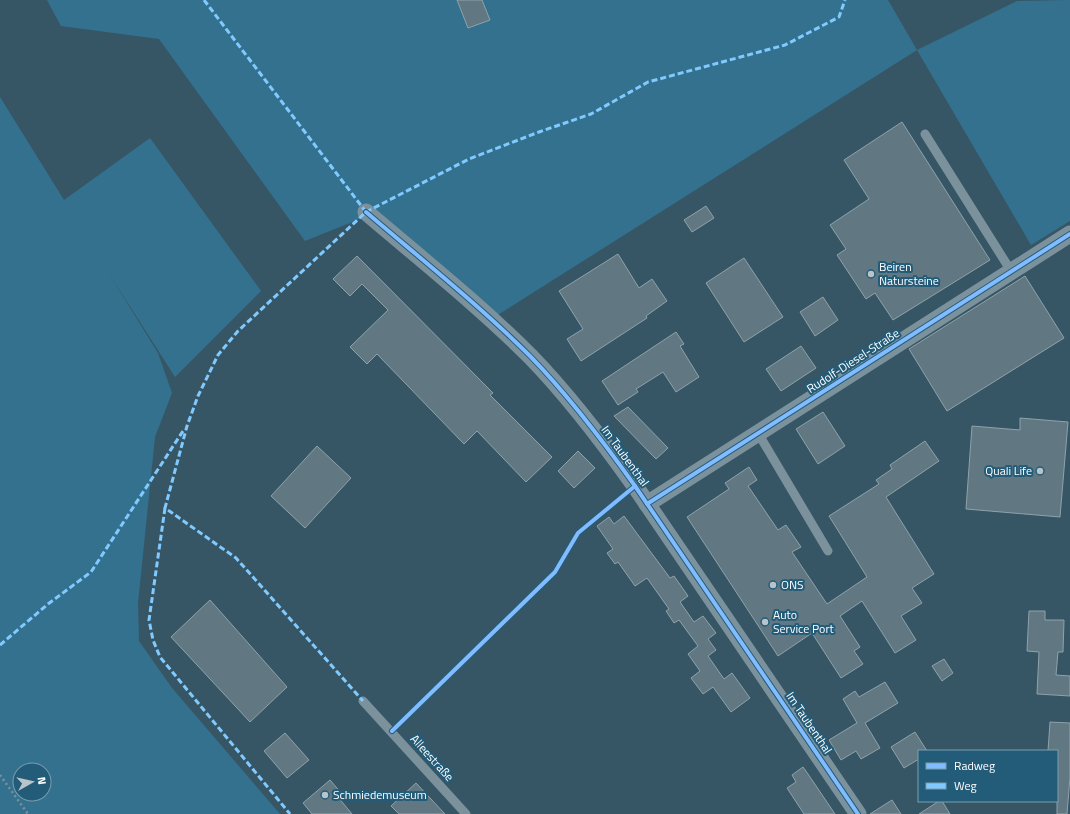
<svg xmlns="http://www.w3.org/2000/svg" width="1070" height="814" font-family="'Titillium Web',sans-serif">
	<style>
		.green { fill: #34718f; fill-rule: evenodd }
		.building { fill: #617883; stroke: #8ea2ab }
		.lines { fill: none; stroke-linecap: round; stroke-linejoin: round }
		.path { stroke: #7b929c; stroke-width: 2.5; stroke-dasharray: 2 3; stroke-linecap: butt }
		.service { stroke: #7b929c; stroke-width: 9 }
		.minor { stroke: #7b929c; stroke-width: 17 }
		.quiet { stroke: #80caff; stroke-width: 3; stroke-dasharray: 6 3; stroke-linecap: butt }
		.cycleway-casing { stroke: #235c79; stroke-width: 6 }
		.cycleway { stroke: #80bcff; stroke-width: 4 }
		.poi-dot { fill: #b9c4c9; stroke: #235c79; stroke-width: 1.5 }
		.labels { text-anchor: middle; stroke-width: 4; stroke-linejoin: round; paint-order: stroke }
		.poi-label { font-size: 12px; fill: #fff; stroke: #235c79; text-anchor: start }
		.street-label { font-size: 12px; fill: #fff; stroke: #235c79 }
	</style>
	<rect width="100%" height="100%" fill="#375665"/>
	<g class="green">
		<path d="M47,0H888L917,50L1017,1L1070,0V221L1031,245L917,50L496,316L377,212L305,241L159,39L61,26Z"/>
		<path d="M0,97L64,200L150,138L261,291L175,377L108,272L158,353L172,393L155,437L138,603L139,641L172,688L280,814H0ZM20,770H44V794H20Z"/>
	</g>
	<g class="building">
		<path d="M457,0H482L490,20L468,28Z"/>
		<path d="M902,122L990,260L893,320L875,293L866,299L837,255L846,249L830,225L869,199L844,160Z"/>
		<path d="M706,206L714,218L692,232L684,220Z"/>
		<path d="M618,254L639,288L652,279L667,301L646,316L647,318L581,361L567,339L583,329L559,291Z"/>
		<path d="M357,256L493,393L490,395L552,457L526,482L477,431L464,444L377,354L367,364L350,347L388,310L362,284L350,296L333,279Z"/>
		<path d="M744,258L783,317L744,342L706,283Z"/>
		<path d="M1025,276L1064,338L947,411L909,349Z"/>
		<path d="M823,297L838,320L815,336L800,312Z"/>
		<path d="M676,332L684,344L680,346L699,377L676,392L663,372L636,389L638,392L618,405L602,381Z"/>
		<path d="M801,346L816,368L781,391L766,369Z"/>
		<path d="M628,407L668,448L656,459L614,416Z"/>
		<path d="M823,412L845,446L818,464L796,429Z"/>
		<path d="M1020,418L1068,422L1060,517L966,509L972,426L1020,430Z"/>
		<path d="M925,441L939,461L886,497L934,574L912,588L922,603L901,616L916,640L895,653L862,601L840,616L860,647L854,651L863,664L841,678L812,633L778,656L687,517L729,489L725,483L749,467L757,480L748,486L778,530L786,525L801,547L792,552L827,604L867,577L829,516L879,484L876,480L892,469L890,465Z"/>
		<path d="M317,446L351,478L305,528L271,496Z"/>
		<path d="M578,451L595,468L574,488L558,471Z"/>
		<path d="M624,516L670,578L674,576L688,596L680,602L694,622L703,616L716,633L708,639L716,650L708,656L724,679L732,673L750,698L731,712L713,687L703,694L691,678L700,671L688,654L698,646L679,620L674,623L666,611L669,609L647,578L635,586L618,562L615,564L607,553L613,549L597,526L609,517L614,524Z"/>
		<path d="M210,600L287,687L250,722L171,637Z"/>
		<path d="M1029,611H1045V620H1064L1063,652H1058L1056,675L1070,676V696L1037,694L1039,652L1027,651Z"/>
		<path d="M944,659L953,673L942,681L932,666Z"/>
		<path d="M885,682L898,703L865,723L880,748L861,759L856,751L841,760L829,740L857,723L843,699L855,691L859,697Z"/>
		<path d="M1050,722L1070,723V777L1067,814H1057V751H1048Z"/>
		<path d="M915,732L927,751H919V759L904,768L891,747Z"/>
		<path d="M285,733L309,760L287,778L264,751Z"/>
		<path d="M803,767L808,774L835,814H804L787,788L796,782L792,775Z"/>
		<path d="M330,780L342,794L338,797L352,814H312L303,803Z"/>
		<path d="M416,783L445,814H399L391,806Z"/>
		<path d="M892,800L901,814H870Z"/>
		<path d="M939,801H942L950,814H919Z"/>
	</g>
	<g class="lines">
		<path class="path" d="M0,775L28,814"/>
		<g class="service">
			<path d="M925,134L1011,271"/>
			<path d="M758,433L828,551"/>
			<path d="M363,701L466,814"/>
		</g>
		<g class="minor">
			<path d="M366,212C421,259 479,305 530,356C569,396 603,441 635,486L858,814"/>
			<path d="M647,504L1070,234"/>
		</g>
		<g class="quiet">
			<path d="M204,0L366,212L238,331L218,355L198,396L187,426L165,508L236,558L363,701"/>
			<path d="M366,212L469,159L539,132L591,114L648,82L785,45L839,17L845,0"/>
			<path d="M165,508L149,620L153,640L160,657L290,814"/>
			<path d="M0,645L48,604L91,572L183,431"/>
		</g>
		<g class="cycleway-casing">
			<g id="cycleway">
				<path d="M366,212C421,259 479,305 530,356C569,396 603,441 635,486L858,814"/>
				<path d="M647,504L1070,234"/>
				<path d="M392,731L555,572L578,533L635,486"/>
			</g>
		</g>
		<use href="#cycleway" class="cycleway"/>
	</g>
	<g class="poi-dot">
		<circle cx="871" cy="274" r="4"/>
		<circle cx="1040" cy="471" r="4"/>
		<circle cx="773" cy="585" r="4"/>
		<circle cx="765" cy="622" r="4"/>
		<circle cx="325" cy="795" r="4"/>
	</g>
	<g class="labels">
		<g class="poi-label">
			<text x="879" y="271">Beiren<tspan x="879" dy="14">Natursteine</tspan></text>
			<text x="1032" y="475" text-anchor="end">Quali Life</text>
			<text x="781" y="589">ONS</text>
			<text x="773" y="619">Auto<tspan x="773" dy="14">Service Port</tspan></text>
			<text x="333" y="799">Schmiedemuseum</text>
		</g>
		<g class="street-label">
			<text transform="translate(853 361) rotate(-33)" y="4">Rudolf-Diesel-Straße</text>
			<text transform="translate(625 456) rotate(54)" y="4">Im Taubenthal</text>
			<text transform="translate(809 723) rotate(56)" y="4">Im Taubenthal</text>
			<text transform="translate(432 758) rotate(48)" y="4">Alleestraße</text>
		</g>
	</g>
	<rect x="918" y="750" width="140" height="52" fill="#235c79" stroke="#7b9daf"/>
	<rect x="926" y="763" width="20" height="6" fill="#80bcff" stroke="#7b9daf"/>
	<text x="954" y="770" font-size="12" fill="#ffffff">Radweg</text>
	<rect x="926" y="783" width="20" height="6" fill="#80caff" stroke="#7b9daf"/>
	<text x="954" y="790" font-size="12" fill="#ffffff">Weg</text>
	<g transform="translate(32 782) rotate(82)"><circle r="19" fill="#235c79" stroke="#7b9daf"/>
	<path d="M0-3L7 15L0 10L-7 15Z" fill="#b9c4c9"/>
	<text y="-6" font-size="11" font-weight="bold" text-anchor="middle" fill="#ffffff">N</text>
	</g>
</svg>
